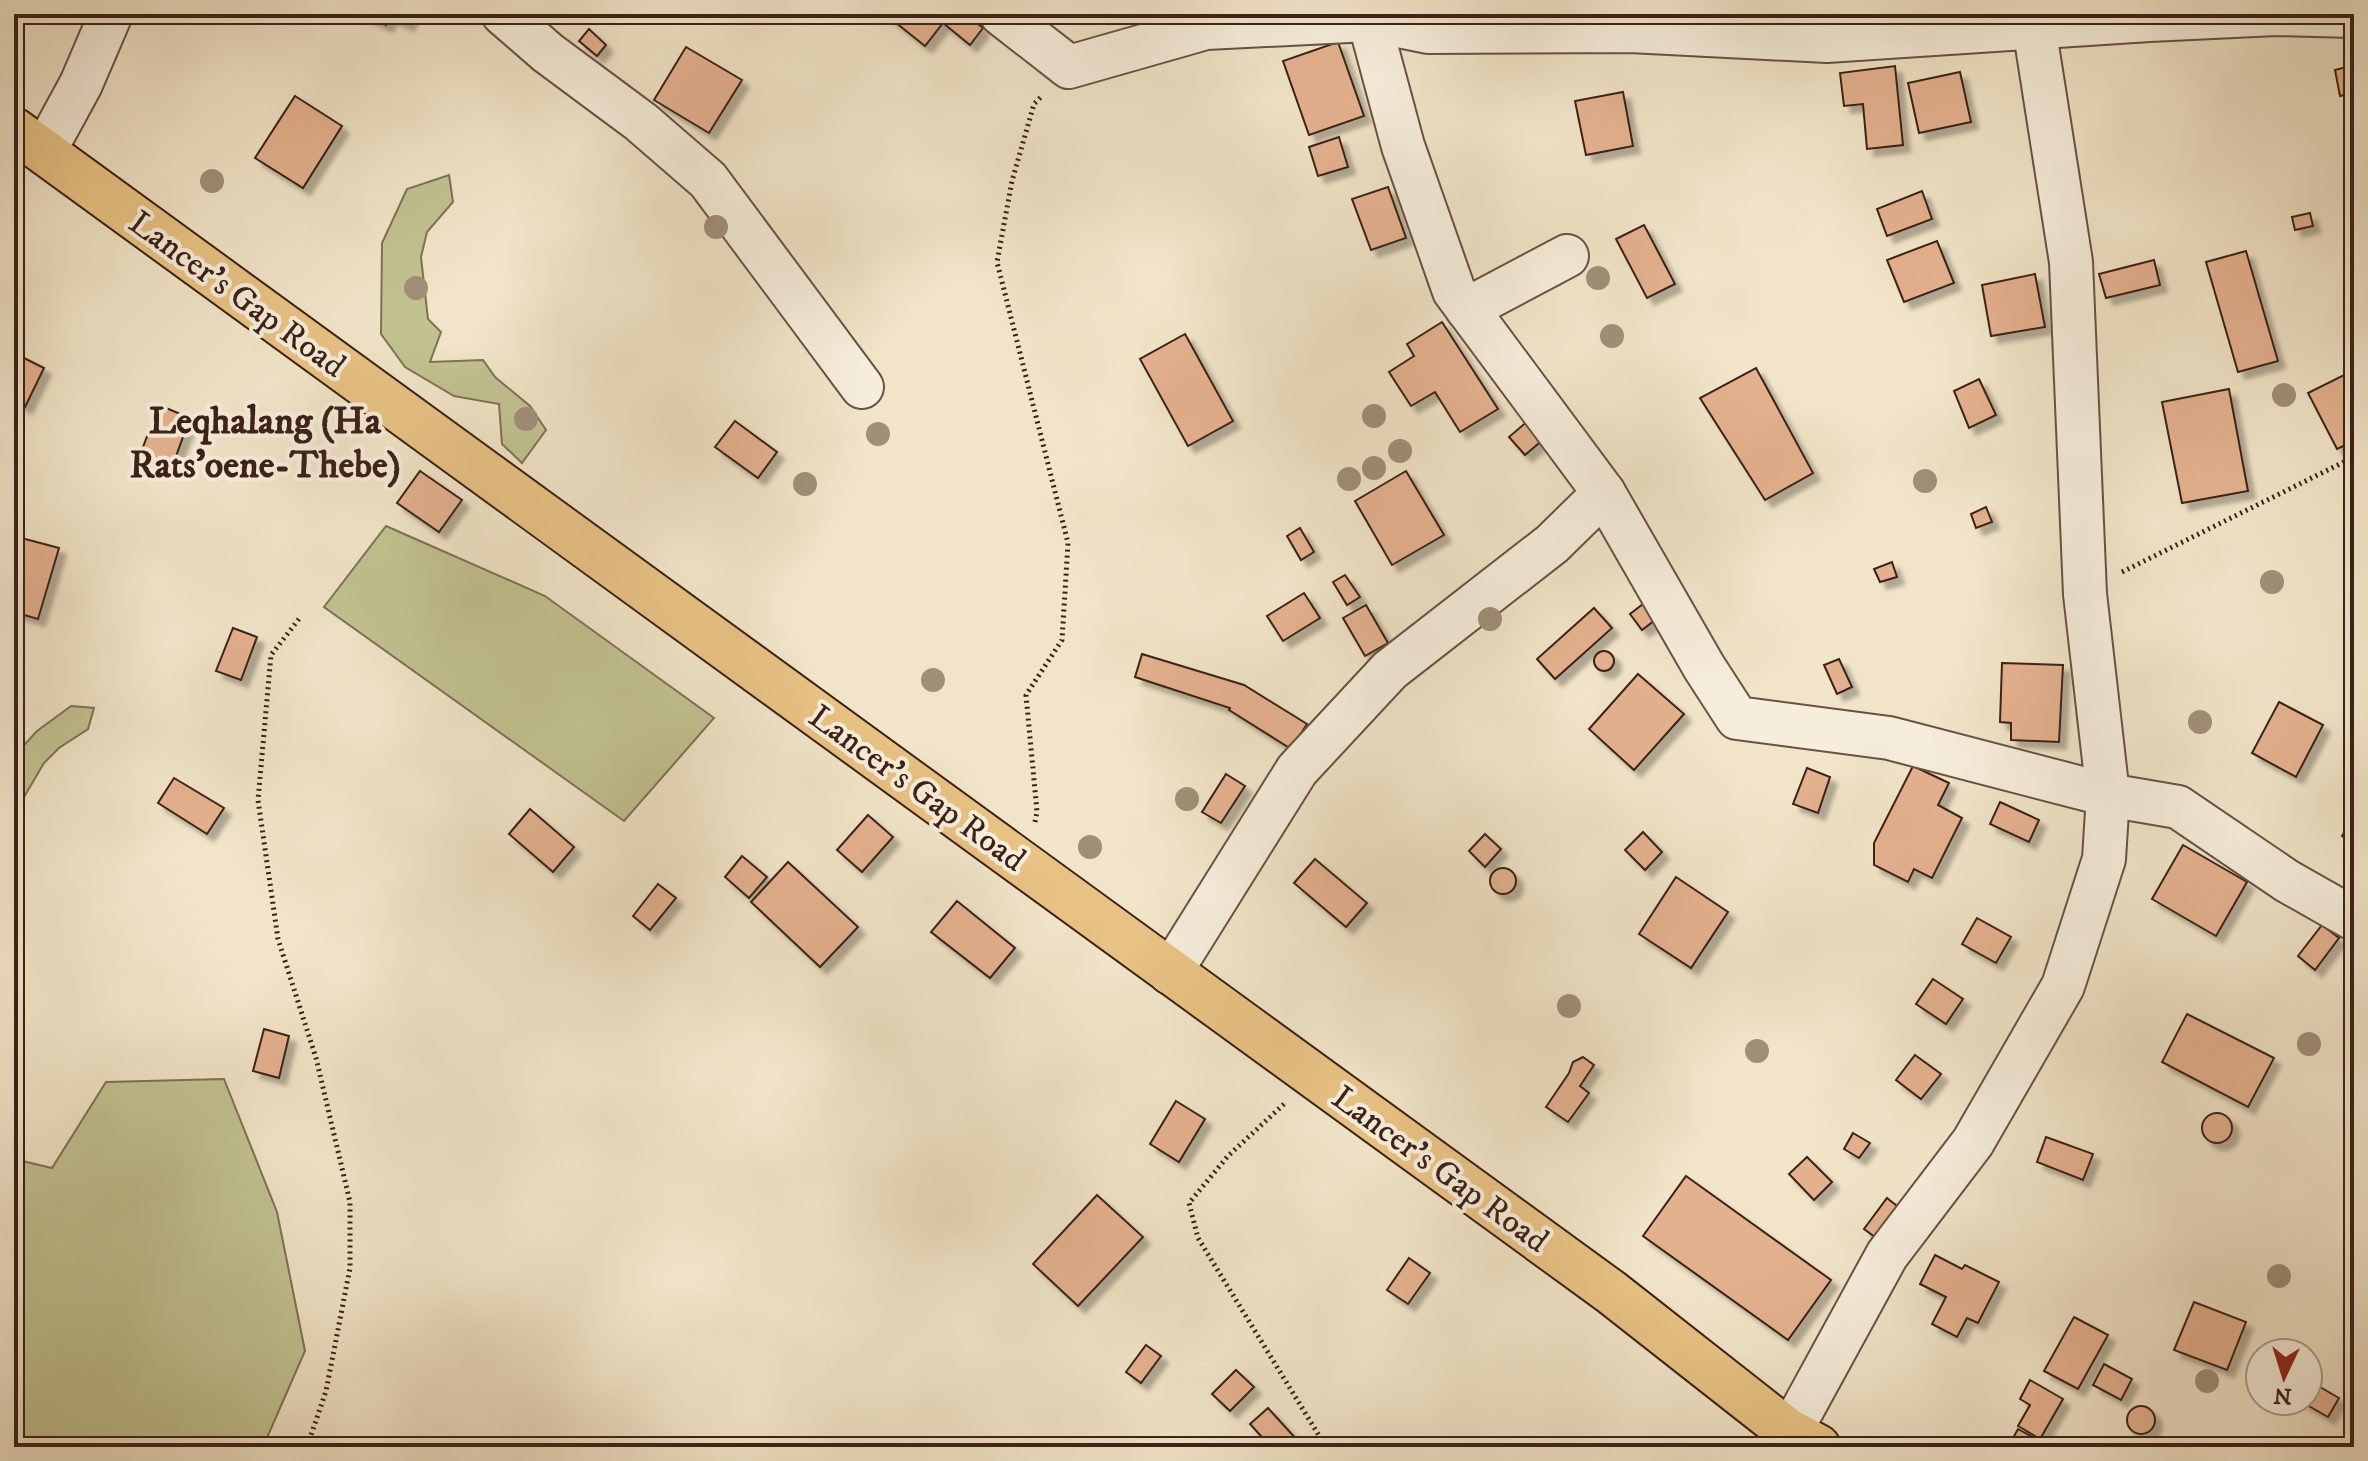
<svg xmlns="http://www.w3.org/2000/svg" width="2368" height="1461" font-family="'IM FELL DW Pica',serif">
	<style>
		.green { fill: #c2c291; stroke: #7e7254; stroke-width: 2 }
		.building { fill: #e4b18f; stroke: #3b2118; stroke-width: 2; filter: url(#shadow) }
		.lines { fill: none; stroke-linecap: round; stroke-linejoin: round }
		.minor-casing { stroke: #685244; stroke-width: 46 }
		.major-casing { stroke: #3b2118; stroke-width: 48 }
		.path { stroke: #3b2118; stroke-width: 5; stroke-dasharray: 2 4; stroke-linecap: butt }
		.minor { stroke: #f6eddb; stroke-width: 42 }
		.major { stroke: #e8c284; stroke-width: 44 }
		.tree { fill: #a08f78 }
		.labels { text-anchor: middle; stroke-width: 8; stroke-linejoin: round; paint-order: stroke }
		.street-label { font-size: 34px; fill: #3b2118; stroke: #f6eddb }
		.quarter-label { font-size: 38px; font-weight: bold; fill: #3b2118; stroke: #f6eddb }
	</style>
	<defs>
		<filter id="shadow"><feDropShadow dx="7" dy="7" stdDeviation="2" flood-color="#0004"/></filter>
	</defs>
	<rect width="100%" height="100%" fill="#f1e4c8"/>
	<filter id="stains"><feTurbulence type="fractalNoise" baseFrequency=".0025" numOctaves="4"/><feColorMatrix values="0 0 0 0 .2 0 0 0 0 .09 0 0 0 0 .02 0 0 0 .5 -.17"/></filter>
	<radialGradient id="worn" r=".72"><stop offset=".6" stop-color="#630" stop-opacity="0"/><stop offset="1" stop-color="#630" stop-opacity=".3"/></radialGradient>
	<g class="green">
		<path d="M449,175L453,202L427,232L421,257L428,319L441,332L430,362L483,360L495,377L530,406L546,430L522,463L502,444L499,404L454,396L405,367L381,334L382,243L407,189Z"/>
		<path d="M386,526L545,596L714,718L624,821L324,607Z"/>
		<path d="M71,706L94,708L88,729L59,748L44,763L14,814V756L37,731Z"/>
		<path d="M224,1079L277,1212L305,1351L263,1447H14V1159L52,1168L106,1082Z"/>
	</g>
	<g class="building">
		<path d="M362,14H412L407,24L390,16L386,25Z"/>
		<path d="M885,14H966L983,28L970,45L943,23L925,46Z"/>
		<path d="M589,29L606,45L597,56L579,41Z"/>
		<path d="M1338,42L1364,116L1309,135L1283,61Z"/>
		<path d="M686,47L742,80L709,133L654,100Z"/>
		<path d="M2354,65V93L2340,96L2335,70Z"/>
		<path d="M1895,66L1903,145L1867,149L1863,104L1844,106L1840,73Z"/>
		<path d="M1960,72L1971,122L1919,133L1908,83Z"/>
		<path d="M1623,92L1633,146L1586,155L1575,101Z"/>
		<path d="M295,96L342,126L303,188L255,158Z"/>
		<path d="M1339,137L1348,167L1318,176L1309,147Z"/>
		<path d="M1388,187L1406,238L1371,250L1352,199Z"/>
		<path d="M1922,191L1932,219L1887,236L1877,209Z"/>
		<path d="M2310,213L2313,226L2295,230L2292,217Z"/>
		<path d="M1644,225L1675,284L1647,298L1616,239Z"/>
		<path d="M1937,241L1954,283L1904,302L1887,260Z"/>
		<path d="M2246,251L2278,361L2238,372L2206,262Z"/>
		<path d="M2154,260L2160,285L2106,298L2099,274Z"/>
		<path d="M2035,274L2045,327L1991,336L1982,285Z"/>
		<path d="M1442,322L1498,409L1460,432L1435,392L1411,406L1389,372L1414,356L1407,344Z"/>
		<path d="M1185,334L1233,421L1188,446L1140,359Z"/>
		<path d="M14,353L44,368L25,407L14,401Z"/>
		<path d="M1756,368L1813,473L1765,500L1700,398Z"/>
		<path d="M2354,370V441L2337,449L2308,393Z"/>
		<path d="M1979,379L1996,415L1969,428L1954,391Z"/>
		<path d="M2229,389L2248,491L2182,503L2162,402Z"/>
		<path d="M159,405L190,418L172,467L140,455Z"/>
		<path d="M1529,420L1545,438L1525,455L1509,437Z"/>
		<path d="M735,421L777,452L758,478L715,447Z"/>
		<path d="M420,471L462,500L439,532L397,503Z"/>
		<path d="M1406,471L1444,535L1392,565L1355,501Z"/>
		<path d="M1986,507L1992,522L1976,528L1971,514Z"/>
		<path d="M1300,528L1314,552L1301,560L1287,536Z"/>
		<path d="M14,536L59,548L38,619L14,612L16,568L14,567Z"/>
		<path d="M1892,562L1897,577L1880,582L1874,569Z"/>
		<path d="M1345,575L1360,597L1347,605L1333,582Z"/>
		<path d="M1304,593L1320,618L1283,641L1267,616Z"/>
		<path d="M1647,601L1659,617L1642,630L1630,614Z"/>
		<path d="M1366,605L1388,643L1365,656L1343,618Z"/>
		<path d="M1594,608L1612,628L1555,679L1537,659Z"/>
		<path d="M233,628L257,637L241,680L216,671Z"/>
		<circle cx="1604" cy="661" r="10"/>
		<path d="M1142,654L1244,685L1307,724L1291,749L1229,710L1230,708L1135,677Z"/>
		<path d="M1839,659L1852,687L1837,694L1824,665Z"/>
		<path d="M2002,663L2063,665L2059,742L2011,740V723L2000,722Z"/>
		<path d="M1638,674L1684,714L1634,770L1589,729Z"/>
		<path d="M2279,702L2323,725L2296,777L2252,753Z"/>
		<path d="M1913,766L1949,783L1938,805L1962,818L1932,878L1914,869L1908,882L1874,865V843Z"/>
		<path d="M1807,768L1830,777L1818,813L1793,804Z"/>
		<path d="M1226,774L1245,786L1221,823L1202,812Z"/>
		<path d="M174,778L224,808L207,834L158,803Z"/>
		<path d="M2000,802L2039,820L2029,842L1990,824Z"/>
		<path d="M530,809L574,847L553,872L509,834Z"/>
		<path d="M868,815L893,837L862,872L837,850Z"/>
		<path d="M2354,816V844L2342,836Z"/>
		<path d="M1643,832L1662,852L1645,870L1625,850Z"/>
		<path d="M1485,834L1501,849L1485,867L1469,851Z"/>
		<path d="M2183,845L2247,882L2216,936L2152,899Z"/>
		<path d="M742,856L767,877L749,898L725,877Z"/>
		<path d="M1315,859L1367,903L1346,927L1294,883Z"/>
		<path d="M788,862L858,927L820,967L751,902Z"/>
		<circle cx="1503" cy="881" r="13"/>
		<path d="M1676,877L1728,912L1691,968L1639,934Z"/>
		<path d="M658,884L676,898L650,930L633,916Z"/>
		<path d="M957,901L1015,948L990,978L931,932Z"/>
		<path d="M1977,918L2011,937L1996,963L1962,944Z"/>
		<path d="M2322,925L2339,938L2315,970L2298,956Z"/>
		<path d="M1933,979L1963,999L1946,1024L1916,1004Z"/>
		<path d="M2187,1014L2274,1058L2248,1107L2162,1062Z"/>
		<path d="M264,1029L289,1036L279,1078L253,1071Z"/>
		<path d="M1915,1055L1941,1074L1921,1099L1896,1080Z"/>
		<path d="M1583,1057L1594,1065L1580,1086L1589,1093L1568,1122L1546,1107L1569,1073L1573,1062Z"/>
		<path d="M1176,1101L1205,1119L1179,1162L1150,1144Z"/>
		<circle cx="2217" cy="1128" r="15"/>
		<path d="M1853,1133L1870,1143L1859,1158L1844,1149Z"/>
		<path d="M2046,1137L2093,1154L2083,1180L2037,1162Z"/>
		<path d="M1807,1157L1832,1182L1814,1200L1789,1174Z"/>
		<path d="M1686,1176L1831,1280L1788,1340L1643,1236Z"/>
		<path d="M1097,1195L1143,1237L1078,1306L1033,1264Z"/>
		<path d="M1887,1198L1902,1210L1879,1240L1864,1229Z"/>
		<path d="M1935,1255L1962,1269L1965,1265L1999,1282L1978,1323L1967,1318L1957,1337L1932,1324L1946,1297L1920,1284Z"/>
		<path d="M1409,1258L1430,1273L1408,1304L1387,1290Z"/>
		<path d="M2194,1302L2246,1322L2227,1370L2174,1350Z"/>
		<path d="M2074,1317L2108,1335L2078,1389L2044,1371Z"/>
		<path d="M1146,1345L1161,1356L1141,1383L1126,1372Z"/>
		<path d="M2104,1364L2132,1379L2121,1400L2093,1385Z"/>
		<path d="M1236,1370L1254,1387L1230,1411L1212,1394Z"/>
		<path d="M2030,1380L2063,1399L2040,1439L2018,1426L2030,1405L2020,1399Z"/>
		<path d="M2308,1380L2339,1398L2328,1417L2300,1401H2308Z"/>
		<circle cx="2141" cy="1420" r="14"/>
		<path d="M1268,1408L1298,1441L1291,1447H1271L1250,1424Z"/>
		<path d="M2018,1429L2036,1439L2032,1447H2008Z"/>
	</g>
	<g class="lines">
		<g class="minor-casing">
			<g id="minor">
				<path d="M503,14L548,53L641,122L708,180L862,387"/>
				<path d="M1001,14L1069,67L1206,28L1369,20L1428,32L1630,31L1827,41L2149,20L2276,14L2354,16"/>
				<path d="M1369,20L1403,146L1454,291L1604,493L1704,667L1737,718L1889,738L2108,795L2085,594L2071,262L2032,14"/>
				<path d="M44,152L81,84L111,14"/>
				<path d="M1467,309L1567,256"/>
				<path d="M1170,973L1297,770L1390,670L1552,544L1604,493"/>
				<path d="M1782,1447L1887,1255L1973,1142L2063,986L2104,859L2108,795L2178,807L2287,881L2354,919"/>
			</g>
		</g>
		<g class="major-casing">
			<path id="major" d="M14,130L1611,1292L1788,1431L1818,1447"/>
		</g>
		<g class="path">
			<path d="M2122,572L2354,457"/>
			<path d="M299,619L271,655L258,800L278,939L316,1058L350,1202V1268L326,1391L307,1447"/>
			<path d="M1035,822L1037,812L1026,695L1062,640L1068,543L997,262L1012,181L1034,104L1042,96"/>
			<path d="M1284,1104L1228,1156L1189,1203L1198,1238L1326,1447"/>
		</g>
		<use href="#minor" class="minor"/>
		<use href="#major" class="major"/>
	</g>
	<g class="tree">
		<circle cx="212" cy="181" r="12"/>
		<circle cx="716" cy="227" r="12"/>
		<circle cx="1598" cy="278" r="12"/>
		<circle cx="416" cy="288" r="12"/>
		<circle cx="1612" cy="336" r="12"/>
		<circle cx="2284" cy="395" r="12"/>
		<circle cx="1374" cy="416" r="12"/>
		<circle cx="526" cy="419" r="12"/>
		<circle cx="878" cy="434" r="12"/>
		<circle cx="1400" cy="451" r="12"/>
		<circle cx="1374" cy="468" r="12"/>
		<circle cx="1349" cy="479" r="12"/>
		<circle cx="1925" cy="481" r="12"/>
		<circle cx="805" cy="484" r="12"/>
		<circle cx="2272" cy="582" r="12"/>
		<circle cx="1490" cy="619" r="12"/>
		<circle cx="933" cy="680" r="12"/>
		<circle cx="2200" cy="722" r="12"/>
		<circle cx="1187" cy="799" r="12"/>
		<circle cx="1090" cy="847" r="12"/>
		<circle cx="1569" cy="1006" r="12"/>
		<circle cx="2309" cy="1044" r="12"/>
		<circle cx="1757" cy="1051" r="12"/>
		<circle cx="2279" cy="1276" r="12"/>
		<circle cx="2207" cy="1381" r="12"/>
	</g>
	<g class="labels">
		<g class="street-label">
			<text transform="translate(238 293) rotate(36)" y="12">Lancer's Gap Road</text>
			<text transform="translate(918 787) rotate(36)" y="12">Lancer's Gap Road</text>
			<text transform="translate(1441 1168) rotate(36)" y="12">Lancer's Gap Road</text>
		</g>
		<g class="quarter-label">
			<text x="265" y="433">Leqhalang (Ha<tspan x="265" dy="44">Rats'oene-Thebe)</tspan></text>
		</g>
	</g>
	<rect width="2368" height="1461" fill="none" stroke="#f1e4c8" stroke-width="48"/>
	<rect x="16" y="16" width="2336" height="1429" fill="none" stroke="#3b2118" stroke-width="4"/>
	<rect x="24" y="24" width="2320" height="1413" fill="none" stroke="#3b2118" stroke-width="2"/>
	<g transform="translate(2284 1377) rotate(184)"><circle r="38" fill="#f6eddb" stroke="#ab9b8d" stroke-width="2"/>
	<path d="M0-6L14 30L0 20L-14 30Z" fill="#8f2418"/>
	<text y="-12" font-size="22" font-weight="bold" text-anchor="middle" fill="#3b2118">N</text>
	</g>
	<rect width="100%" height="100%" filter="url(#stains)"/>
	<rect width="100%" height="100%" fill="url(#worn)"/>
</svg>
